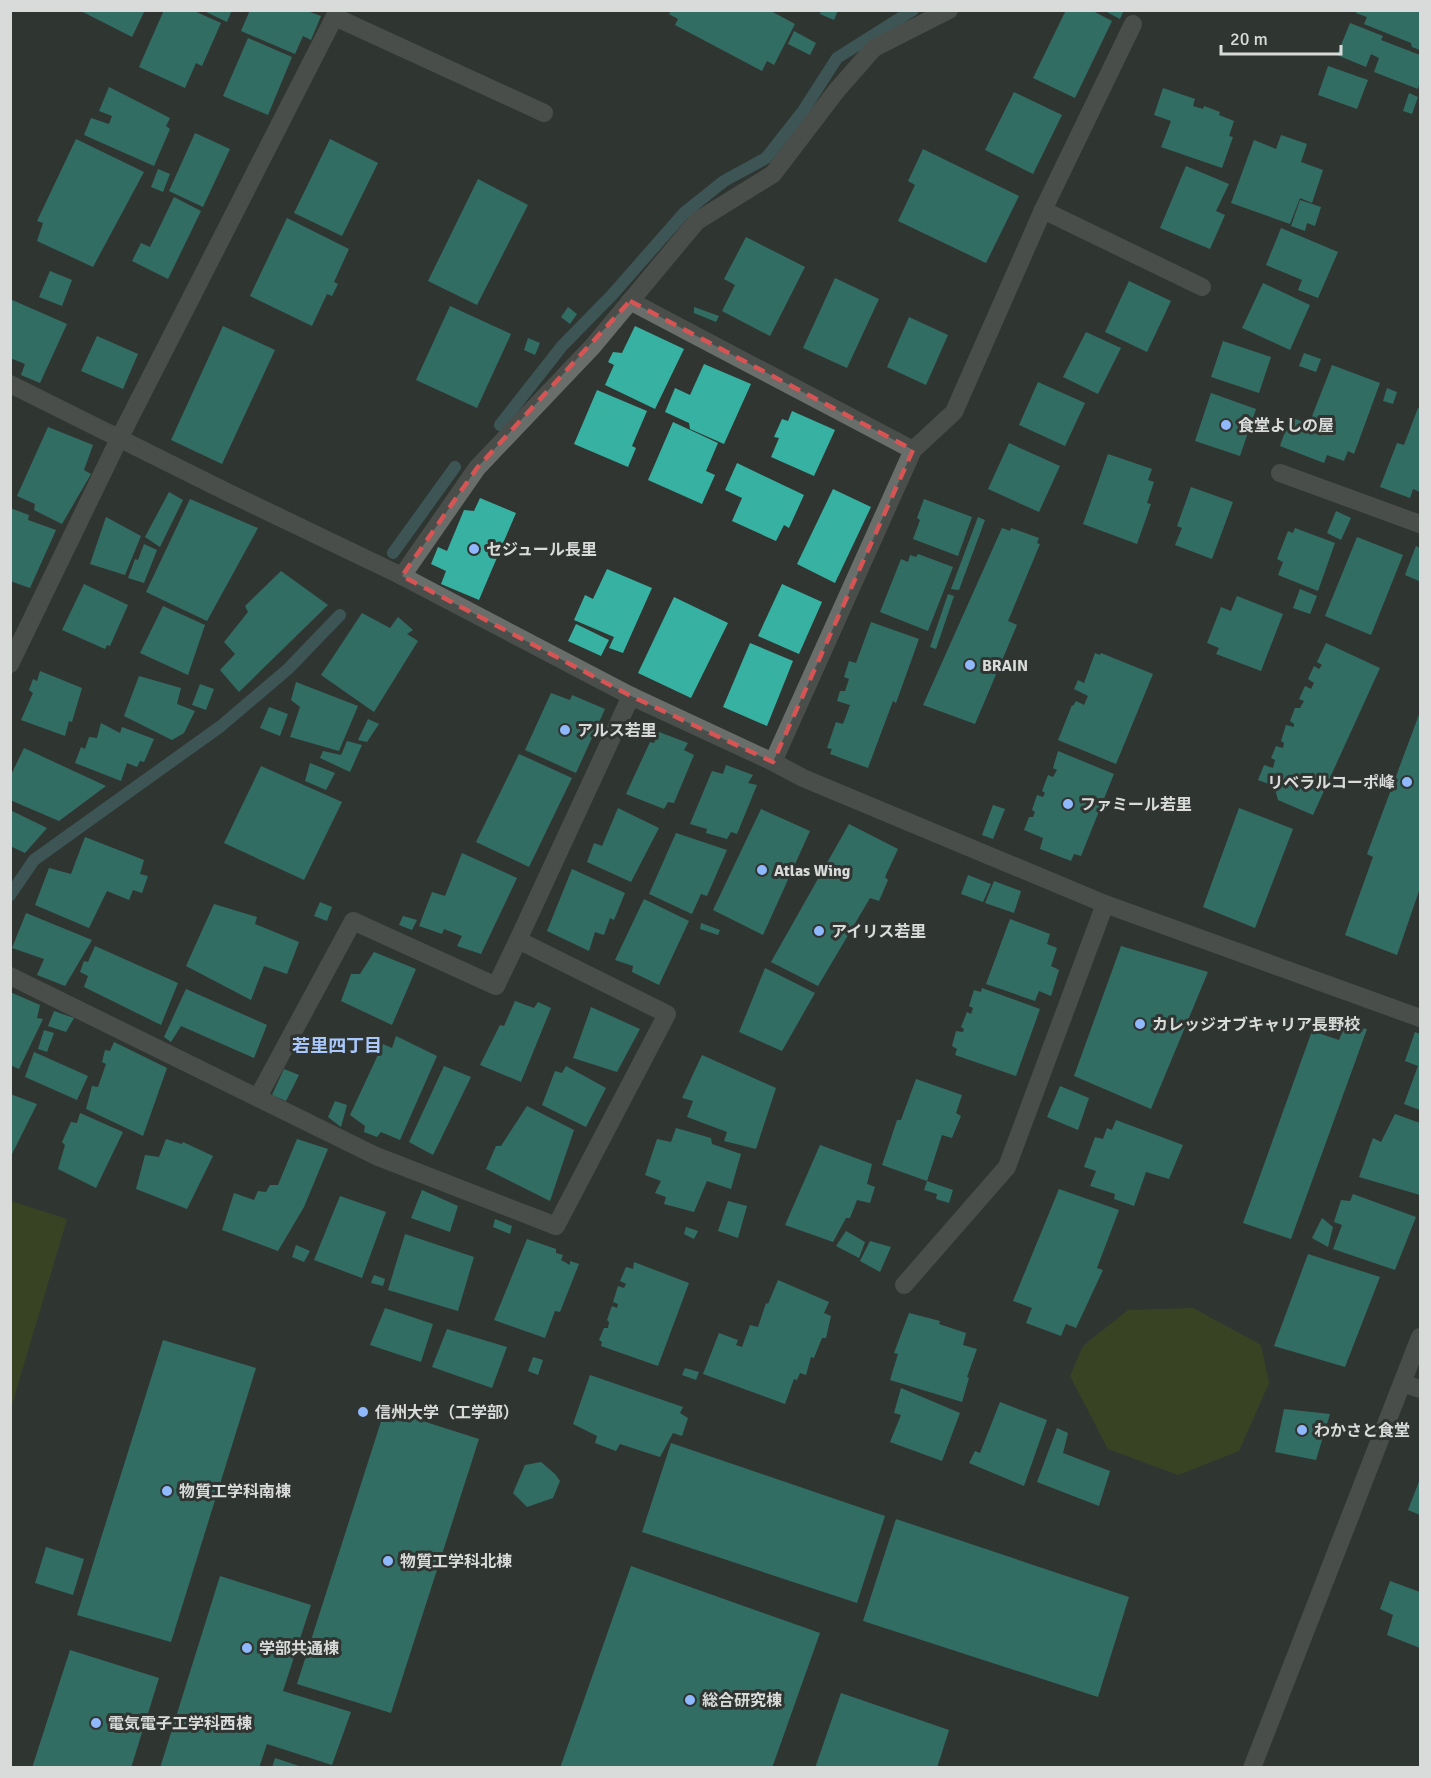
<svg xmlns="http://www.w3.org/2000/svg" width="1431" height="1778" font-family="Signika,'Noto Sans JP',sans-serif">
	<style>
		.green { fill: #445614 }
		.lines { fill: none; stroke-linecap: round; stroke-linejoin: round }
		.stream { stroke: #4e7f82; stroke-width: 12 }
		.building { fill: #37b1a1 }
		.minor { stroke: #696e6b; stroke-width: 18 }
		.marked { fill: none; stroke: #d65554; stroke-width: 4.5; stroke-dasharray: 12 8; stroke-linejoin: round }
		.poi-dot { fill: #8fb8fd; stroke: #303532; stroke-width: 2 }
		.labels { text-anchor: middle; stroke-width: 6; stroke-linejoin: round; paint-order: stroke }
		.poi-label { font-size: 16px; font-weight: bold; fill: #d8dbd9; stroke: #303532; text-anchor: start }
		.neighbourhood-label { font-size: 18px; font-weight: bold; fill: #a9c8fb; stroke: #303532 }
	</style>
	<rect width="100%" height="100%" fill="#303532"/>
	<g class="green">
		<path d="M11,1201L67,1219L11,1408L10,1201Z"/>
		<path d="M1193,1308L1261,1345L1269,1383L1239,1451L1178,1475L1108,1449L1070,1376L1083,1346L1128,1310Z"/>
	</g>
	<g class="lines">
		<g class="stream">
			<path d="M500,425L562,346L612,295L684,213L724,181L766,158L803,111L837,58L913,10"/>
			<path d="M393,553L455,467"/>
			<path d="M10,895L34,860L221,726L288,669L340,615"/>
		</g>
	</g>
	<g class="building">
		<path d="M79,10H145L132,37Z"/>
		<path d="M164,10H192L221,23L202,66L196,63L185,88L139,67Z"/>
		<path d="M202,10H232L227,22Z"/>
		<path d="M250,10H311L310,12L321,16L311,40L303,36L295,54L241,31Z"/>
		<path d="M671,10H769L795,24L774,65L767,61L762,71L675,25L678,19L669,14Z"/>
		<path d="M821,10H838L834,20L820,14Z"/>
		<path d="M1066,10H1091L1112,21L1075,98L1033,78Z"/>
		<path d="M1103,10H1124L1120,19Z"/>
		<path d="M1357,10H1420V50L1412,47L1411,43L1364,24L1367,17L1356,13Z"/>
		<path d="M1350,23L1383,36L1381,40L1420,55V81L1418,89L1374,72L1379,58L1371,54L1366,67L1337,55Z"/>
		<path d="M794,31L816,43L810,55L788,44Z"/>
		<path d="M248,38L292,57L268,115L223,96Z"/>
		<path d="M1328,66L1368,80L1357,109L1318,95Z"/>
		<path d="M109,87L170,118L166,126L170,129L154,166L84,135L91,118L109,124L112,116L99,111Z"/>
		<path d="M1163,88L1195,99L1193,106L1203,109L1204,106L1220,112L1219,115L1234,121L1229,136L1233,137L1222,168L1161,147L1171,121L1154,115Z"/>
		<path d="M1014,92L1062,115L1033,174L985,150Z"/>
		<path d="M1409,93L1418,97L1412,114L1403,111Z"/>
		<path d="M195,133L230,149L203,207L169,191Z"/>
		<path d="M1281,135L1307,144L1301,162L1323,170L1312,203L1300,198L1290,224L1231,203L1254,140L1276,149Z"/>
		<path d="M76,139L144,172L93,267L37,241L43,223L37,221Z"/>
		<path d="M330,139L378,163L342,236L294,213Z"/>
		<path d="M923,149L1019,196L986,263L898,221L915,185L908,181Z"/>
		<path d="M1186,166L1229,184L1216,211L1225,215L1210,249L1160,228Z"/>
		<path d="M158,169L170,174L163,192L151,187Z"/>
		<path d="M478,179L528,205L477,305L428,281Z"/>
		<path d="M174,197L201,211L168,279L132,261L141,243L150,247Z"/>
		<path d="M1300,200L1321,207L1315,226L1307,223L1305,231L1291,226Z"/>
		<path d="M287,218L349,249L334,282L338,284L332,296L327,294L312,326L250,296Z"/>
		<path d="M1281,228L1338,252L1318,298L1298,290L1302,280L1266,265Z"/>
		<path d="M746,237L805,267L770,336L722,311L735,285L724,279Z"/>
		<path d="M50,271L72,280L62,306L39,297Z"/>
		<path d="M835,278L879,299L847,368L803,348Z"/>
		<path d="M1129,281L1171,301L1147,352L1105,332Z"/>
		<path d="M1263,283L1310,305L1290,350L1242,328Z"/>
		<path d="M10,299L67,324L40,383L21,375L25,364L10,358Z"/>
		<path d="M450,306L511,334L477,408L416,380Z"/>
		<path d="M568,307L577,314L570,324L561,317Z"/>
		<path d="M694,307L719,316L716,322L694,313Z"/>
		<path d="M909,317L948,335L926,385L887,367Z"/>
		<path d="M223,326L275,350L222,464L171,440Z"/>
		<path d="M635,326L684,349L655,409L605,385L614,365L608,362L613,352L622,353Z"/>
		<path d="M1086,332L1121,348L1098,394L1063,377Z"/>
		<path d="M97,336L138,354L123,389L81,371Z"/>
		<path d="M528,338L540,343L535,355L524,350Z"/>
		<path d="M1223,341L1271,357L1259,393L1211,377Z"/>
		<path d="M1304,353L1321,359L1316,372L1299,366Z"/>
		<path d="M704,364L751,384L724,444L690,429L689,423L665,412L675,388L690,395Z"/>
		<path d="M1332,365L1380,383L1354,454L1348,451L1344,461L1327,455L1324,463L1280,446L1290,417L1309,424Z"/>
		<path d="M1038,382L1085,403L1065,446L1019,425Z"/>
		<path d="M1387,388L1397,392L1393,404L1383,401Z"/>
		<path d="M597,390L647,411L632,446L636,448L628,467L574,444Z"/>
		<path d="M1211,393L1256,409L1240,456L1195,441Z"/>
		<path d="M1418,408L1420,409V492L1413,489L1410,498L1380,487L1397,443L1404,445Z"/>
		<path d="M792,411L835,430L814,476L771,457L779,438L774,437L782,419L788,421Z"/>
		<path d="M673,422L718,443L706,471L715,475L702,504L648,480Z"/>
		<path d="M48,427L93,445L84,470L91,474L62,524L34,510L35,504L17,496Z"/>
		<path d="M1009,443L1060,466L1039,512L988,489Z"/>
		<path d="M1108,454L1152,469L1148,480L1154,482L1147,503L1151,504L1137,544L1083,524Z"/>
		<path d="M737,463L804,495L789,528L784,525L776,541L732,521L742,498L725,490Z"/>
		<path d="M1191,487L1233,502L1212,559L1175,545L1182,528L1177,526Z"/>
		<path d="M833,489L871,507L835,583L797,564Z"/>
		<path d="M169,492L183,500L160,547L145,537Z"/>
		<path d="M480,498L516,513L479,600L441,584L446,571L431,564L438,547L447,551L464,510L474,511Z"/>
		<path d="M190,499L258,528L207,621L146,592Z"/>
		<path d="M924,499L972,517L958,556L913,539L920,520L917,518Z"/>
		<path d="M10,508L29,515L28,520L56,530L30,588L10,581Z"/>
		<path d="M1336,511L1351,518L1341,540L1327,533Z"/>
		<path d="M106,517L141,536L125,575L90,564Z"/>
		<path d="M978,517L985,520L959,590L951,589Z"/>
		<path d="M1002,528L1010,531L1011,528L1039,538L1037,543L1040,544L1008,621L1017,625L975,724L923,705Z"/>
		<path d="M1295,528L1335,543L1318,591L1278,575L1283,562L1277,559L1288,531L1293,533Z"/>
		<path d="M1357,537L1403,555L1371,635L1325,616Z"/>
		<path d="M144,544L157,550L144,583L128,578L135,559L138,560Z"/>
		<path d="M1416,546L1420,548L1419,581L1405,575Z"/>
		<path d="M918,554L953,567L928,631L880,612L901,559L908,562L910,555L916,557Z"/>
		<path d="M607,569L652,588L623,653L609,648L614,637L574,620L585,595L593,599Z"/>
		<path d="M281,571L328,605L239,692L220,670L235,654L224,642L248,612L245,606Z"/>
		<path d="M84,584L128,605L110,646L107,645L105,649L62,630Z"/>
		<path d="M782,584L822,602L799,654L758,636Z"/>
		<path d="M1300,589L1317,596L1310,614L1293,608Z"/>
		<path d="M948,594L954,596L936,649L930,647Z"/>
		<path d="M1237,596L1283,614L1261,671L1216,654L1219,648L1207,643L1221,607L1231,611Z"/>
		<path d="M674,597L728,623L691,698L638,673Z"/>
		<path d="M163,606L205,625L188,675L140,653Z"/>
		<path d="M362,613L390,628L398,617L413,630L407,634L418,641L374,712L321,675Z"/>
		<path d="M871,622L919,639L896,703L893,701L868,768L830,754L832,749L827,748L836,722L843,724L850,705L837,701L840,691H845L849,679L844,677L849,661L856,663Z"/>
		<path d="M576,624L609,640L601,656L568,641Z"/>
		<path d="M750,643L793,661L767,726L723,707Z"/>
		<path d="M1326,643L1380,668L1313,815L1278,800L1274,786L1258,780L1264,765L1273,768L1275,760L1271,758L1276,746L1283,748L1284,743L1281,741L1286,725L1294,727V724L1290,721L1295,708H1300L1304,701L1299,699L1305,686L1311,689L1314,683L1308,679L1314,666L1319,669L1322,665L1317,662Z"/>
		<path d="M1095,653L1100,655L1101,653L1153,674L1116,764L1058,740L1072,705L1073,706L1076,701L1084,705L1088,696L1074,689L1078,680L1084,683Z"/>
		<path d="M40,671L82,688L72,722L69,721L65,736L21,720L33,693L29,690L33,679L37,681Z"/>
		<path d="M139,676L181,688L177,704L195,711L184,733L172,740L124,716Z"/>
		<path d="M296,682L358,706L339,751L290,737L300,707L291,700Z"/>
		<path d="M200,684L214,689L206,710L192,705Z"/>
		<path d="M551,693L570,700L572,695L605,709L576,773L525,750Z"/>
		<path d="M269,707L288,714L280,736L260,728Z"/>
		<path d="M1420,712V888L1397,955L1345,935L1373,857L1367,854Z"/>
		<path d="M368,719L379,724L367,742L358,740Z"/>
		<path d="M101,723L120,733L122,727L154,739L144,762L140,761L137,767L127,763L121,781L75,763L81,747L85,749L89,737L97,738Z"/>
		<path d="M659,732L688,743L684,750L694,755L674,803L668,802L664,809L626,794L650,742L654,743Z"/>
		<path d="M347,741L362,745L350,772L320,758L323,751L341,755Z"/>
		<path d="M24,748L106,786L59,821L10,800V777Z"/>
		<path d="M1058,751L1114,774L1081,856L1074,854L1071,861L1040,849L1043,838L1024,830L1029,817H1033L1035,812L1032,810L1037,795L1043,797L1045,793L1042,791L1048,775L1053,777L1057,770L1053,768Z"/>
		<path d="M519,754L572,778L529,867L476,842Z"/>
		<path d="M310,763L335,773L326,790L305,781Z"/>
		<path d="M726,765L753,775L748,783L757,785L737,834L731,832L727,839L706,833L707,829L690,824L712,771L723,774Z"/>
		<path d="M261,766L342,802L304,880L224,843Z"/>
		<path d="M993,805L1005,809L993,839L982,835Z"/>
		<path d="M618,808L659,828L631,882L587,862L594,843L602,846Z"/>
		<path d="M1239,808L1293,829L1255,928L1203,907Z"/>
		<path d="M761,809L810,831L763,935L713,910Z"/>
		<path d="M10,810L47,828L25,853L10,846Z"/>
		<path d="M849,824L898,849L885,877L888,880L879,901L870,898L818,986L771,962Z"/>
		<path d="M676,833L727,850L707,896L701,894L692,914L649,894Z"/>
		<path d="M85,837L144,860L140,874L148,876L142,893L133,890L129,900L107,891L89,928L35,905L49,868L71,874Z"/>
		<path d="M462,853L517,878L481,954L457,946L462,936L444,929L442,934L419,926L432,892L445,896Z"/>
		<path d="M572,869L625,893L614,920L610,918L604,935L595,932L589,951L547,931Z"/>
		<path d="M968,875L991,884L983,902L961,894Z"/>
		<path d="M994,881L1021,891L1014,913L985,903Z"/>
		<path d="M644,899L689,921L659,985L632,972L633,966L615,960Z"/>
		<path d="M320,902L332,907L327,921L314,916Z"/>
		<path d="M214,904L257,917L255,924L299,942L287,974L264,966L251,1000L186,966Z"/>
		<path d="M26,913L92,940L65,986L37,975L44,959L12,948Z"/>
		<path d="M403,916L417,920L412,930L399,925Z"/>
		<path d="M1010,919L1050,934L1047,944L1057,948L1051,966L1059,970L1051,996L1039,991L1035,1001L986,984Z"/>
		<path d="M701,923L720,930L718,935L700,929Z"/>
		<path d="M95,946L178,983L161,1025L84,987L88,976L80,972L84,961L88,962Z"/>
		<path d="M1121,946L1208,972L1151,1109L1074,1076Z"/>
		<path d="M374,952L416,969L392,1025L341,1001L351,974H360Z"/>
		<path d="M765,968L815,993L782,1051L739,1032Z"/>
		<path d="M982,988L1040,1009L1016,1076L955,1055L957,1049L952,1046L956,1031L963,1032L964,1029L961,1027L967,1012L971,1014L973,1008L969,1006L974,990L981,992Z"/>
		<path d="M186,989L267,1025L254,1058L181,1026L171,1042L164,1037Z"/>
		<path d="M10,992L40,1005L37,1018L43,1019L19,1069L10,1065Z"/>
		<path d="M515,1001L534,1008L538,1002L551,1008L521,1082L480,1065L500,1025L504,1026Z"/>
		<path d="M591,1007L640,1029L617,1072L573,1058Z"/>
		<path d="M54,1011L74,1018L66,1032L48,1026Z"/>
		<path d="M1345,1026L1367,1029L1291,1239L1243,1223L1312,1031L1339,1040Z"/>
		<path d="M44,1030L54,1033L47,1052L38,1049Z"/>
		<path d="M1415,1032L1420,1034V1110L1404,1104L1418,1066L1405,1061Z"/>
		<path d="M396,1036L437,1056L400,1140L381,1132L377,1137L364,1132L365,1126L350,1115L383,1044L392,1048Z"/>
		<path d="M114,1042L167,1068L143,1136L86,1109L92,1086L98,1087L106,1064L102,1062L105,1050L110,1051Z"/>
		<path d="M34,1052L88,1076L77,1100L25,1077Z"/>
		<path d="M702,1055L776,1088L756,1149L724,1141L727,1132L687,1117L693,1101L682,1098Z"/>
		<path d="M444,1066L471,1077L433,1155L409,1142Z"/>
		<path d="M566,1066L606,1088L586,1127L542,1105L555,1071L562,1073Z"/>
		<path d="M284,1069L299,1075L286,1101L272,1095Z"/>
		<path d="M916,1079L962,1095L956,1113L961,1116L952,1138L942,1135L927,1181L953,1190L949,1203L936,1199L937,1194L924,1190L927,1181L882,1165L897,1120H901Z"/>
		<path d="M1060,1086L1089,1098L1078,1130L1047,1117Z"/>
		<path d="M10,1094L37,1104L10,1158Z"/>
		<path d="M335,1101L347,1105L341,1127L328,1117Z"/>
		<path d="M527,1106L574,1130L550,1201L486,1169L496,1146H501Z"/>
		<path d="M80,1113L123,1132L96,1188L58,1169L65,1145L62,1142L71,1122L77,1123Z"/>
		<path d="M1395,1114L1420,1123V1195L1359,1177L1373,1138L1381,1142Z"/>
		<path d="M1116,1120L1183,1145L1169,1179L1146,1172L1134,1206L1114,1199L1115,1194L1090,1186L1096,1171L1084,1167L1095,1137L1103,1139L1107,1128L1112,1130Z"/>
		<path d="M676,1128L711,1138L712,1144L741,1154L731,1189L707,1181L694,1212L664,1204L666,1197L655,1193L661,1181L645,1175L657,1139L671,1142Z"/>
		<path d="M166,1139L182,1144L183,1142L213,1156L187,1209L136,1189L145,1155L159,1157Z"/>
		<path d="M297,1139L328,1149L304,1207L278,1251L222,1230L234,1193L254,1200L258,1191L266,1192L270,1185H278Z"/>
		<path d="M820,1145L872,1164L867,1184L875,1187L870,1203L857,1200L850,1218H846L833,1242L785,1225Z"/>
		<path d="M1059,1189L1119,1210L1097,1268L1103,1270L1076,1328L1066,1324L1061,1336L1026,1323L1032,1308L1013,1301Z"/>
		<path d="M422,1190L458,1206L450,1232L411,1218Z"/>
		<path d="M1353,1194L1416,1217L1395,1270L1333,1249L1342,1225L1334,1222L1341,1200L1350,1201Z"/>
		<path d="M340,1196L386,1212L362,1278L314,1260Z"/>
		<path d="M728,1201L747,1206L738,1238L718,1231Z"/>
		<path d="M1322,1218L1333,1227L1328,1247L1312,1238Z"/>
		<path d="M495,1219L512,1226L510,1234L493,1227Z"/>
		<path d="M686,1227L698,1231L694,1239L684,1234Z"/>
		<path d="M846,1231L865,1242L859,1258L836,1246Z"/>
		<path d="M405,1234L474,1257L458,1311L388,1290Z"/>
		<path d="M527,1239L556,1249V1253L563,1255L561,1260L570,1265V1261L579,1264L560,1312L555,1311L545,1338L494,1320Z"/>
		<path d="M870,1241L891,1247L880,1272L860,1261Z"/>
		<path d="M296,1245L310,1251L304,1262L292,1257Z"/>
		<path d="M1308,1254L1380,1277L1345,1367L1274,1346Z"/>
		<path d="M634,1262L689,1283L658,1366L601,1346L602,1342L599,1340L604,1328H608L609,1322L607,1320L612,1306L617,1308L618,1304L613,1302L618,1286L624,1288L626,1284L620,1281L626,1267L633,1269Z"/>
		<path d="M374,1275L385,1279L383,1286L371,1283Z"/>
		<path d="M778,1280L829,1302L824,1313L831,1316L826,1338H822L814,1358L811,1357L806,1375L800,1373L797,1380L794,1379L785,1404L703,1374L719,1333L738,1340L736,1345L742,1347L750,1325L758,1327L766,1303L768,1304Z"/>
		<path d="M385,1308L433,1324L421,1362L370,1345Z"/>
		<path d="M909,1313L940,1321L939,1324L966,1333L963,1345L977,1349L967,1377L969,1378L962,1402L890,1380L898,1354L894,1353Z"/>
		<path d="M447,1329L507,1347L492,1388L432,1367Z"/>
		<path d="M163,1340L256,1368L171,1642L77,1615Z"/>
		<path d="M533,1357L543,1360L538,1375L528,1371Z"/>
		<path d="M685,1368L699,1372L696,1380L682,1375Z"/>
		<path d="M590,1375L683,1407L680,1413L688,1418L682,1436L673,1433L660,1457L620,1444L616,1451L595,1443L597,1436L573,1424Z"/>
		<path d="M901,1388L960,1413L942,1461L890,1442L901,1415L894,1413Z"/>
		<path d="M1000,1402L1047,1420L1024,1486L969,1463L975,1451L980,1453Z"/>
		<path d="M385,1409L479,1439L391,1713L297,1684Z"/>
		<path d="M1284,1409L1330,1414L1316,1460L1275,1452Z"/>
		<path d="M1057,1428L1068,1433L1063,1453L1110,1471L1099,1506L1037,1482Z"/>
		<path d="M671,1443L885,1516L857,1603L642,1532Z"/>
		<path d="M541,1462L555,1474L560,1481L553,1498L527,1507L513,1493L525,1465Z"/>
		<path d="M1420,1479V1515L1408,1510Z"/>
		<path d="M896,1519L1129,1597L1098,1697L863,1621Z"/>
		<path d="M46,1547L84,1559L73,1595L35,1583Z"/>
		<path d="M631,1566L820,1633L772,1768H560Z"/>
		<path d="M220,1576L311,1605L283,1691L351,1712L332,1765L267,1744L259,1768H160Z"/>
		<path d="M1390,1581L1420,1592V1648L1387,1635L1393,1615L1380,1609Z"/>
		<path d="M70,1650L159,1678L131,1768H32Z"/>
		<path d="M841,1693L949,1730L937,1768H815Z"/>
		<path d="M275,1758L302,1767V1768H272Z"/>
	</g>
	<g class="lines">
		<g class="minor">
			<path d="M335,17L544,113"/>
			<path d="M1043,210L1202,287"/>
			<path d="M630,301L913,450"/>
			<path d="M10,384L229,493L402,576L631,696L773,762L803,778L1105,904L1420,1018"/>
			<path d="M1280,473L1420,524"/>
			<path d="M402,576L477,468L593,346L697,221L773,174L837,90L874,48L949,10"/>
			<path d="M10,664L120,437L338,10"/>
			<path d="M773,762L913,450L954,412L1043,210L1133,24"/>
			<path d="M10,976L376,1156L556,1226L667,1014L518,940L631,696"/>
			<path d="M258,1097L353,921L496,986L518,940"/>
			<path d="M904,1285L1007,1167L1105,904"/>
			<path d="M1402,1383L1420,1389"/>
			<path d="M1252,1768L1420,1337"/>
		</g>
	</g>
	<path d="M0 0H1431V1778H0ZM630,301L913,450L773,762L631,696L402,576L477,468Z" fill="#303532" fill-opacity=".55" fill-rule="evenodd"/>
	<path class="marked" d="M630,301L913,450L773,762L631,696L402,576L477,468Z"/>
	<g class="poi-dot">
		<circle cx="1226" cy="425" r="6"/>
		<circle cx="474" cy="549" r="6"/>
		<circle cx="970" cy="665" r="6"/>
		<circle cx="565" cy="730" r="6"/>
		<circle cx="1407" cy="782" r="6"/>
		<circle cx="1068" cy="804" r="6"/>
		<circle cx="762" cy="870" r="6"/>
		<circle cx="819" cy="931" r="6"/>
		<circle cx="1140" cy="1024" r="6"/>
		<circle cx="363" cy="1412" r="6"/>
		<circle cx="1302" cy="1430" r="6"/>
		<circle cx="167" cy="1491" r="6"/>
		<circle cx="388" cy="1561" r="6"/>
		<circle cx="247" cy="1648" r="6"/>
		<circle cx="690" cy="1700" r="6"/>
		<circle cx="96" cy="1723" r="6"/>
	</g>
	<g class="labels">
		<g class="poi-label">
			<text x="1238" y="431">食堂よしの屋</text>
			<text x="486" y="555">セジュール長里</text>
			<text x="982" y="671">BRAIN</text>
			<text x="577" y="736">アルス若里</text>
			<text x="1395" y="788" text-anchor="end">リベラルコーポ峰</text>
			<text x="1080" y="810">ファミール若里</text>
			<text x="774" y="876">Atlas Wing</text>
			<text x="831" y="937">アイリス若里</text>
			<text x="1152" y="1030">カレッジオブキャリア長野校</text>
			<text x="375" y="1418">信州大学（工学部）</text>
			<text x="1314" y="1436">わかさと食堂</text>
			<text x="179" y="1497">物質工学科南棟</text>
			<text x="400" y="1567">物質工学科北棟</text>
			<text x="259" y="1654">学部共通棟</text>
			<text x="702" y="1706">総合研究棟</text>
			<text x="108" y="1729">電気電子工学科西棟</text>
		</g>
		<g class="neighbourhood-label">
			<text x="337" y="1052">若里四丁目</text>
		</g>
	</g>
	<rect width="1431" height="1778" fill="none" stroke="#d8dbd9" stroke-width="24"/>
	<path d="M1221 45v9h120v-9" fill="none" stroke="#d8dbd9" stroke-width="3"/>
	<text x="1230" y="45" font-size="18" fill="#d8dbd9" stroke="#303532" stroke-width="4.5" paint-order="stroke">20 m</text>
</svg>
